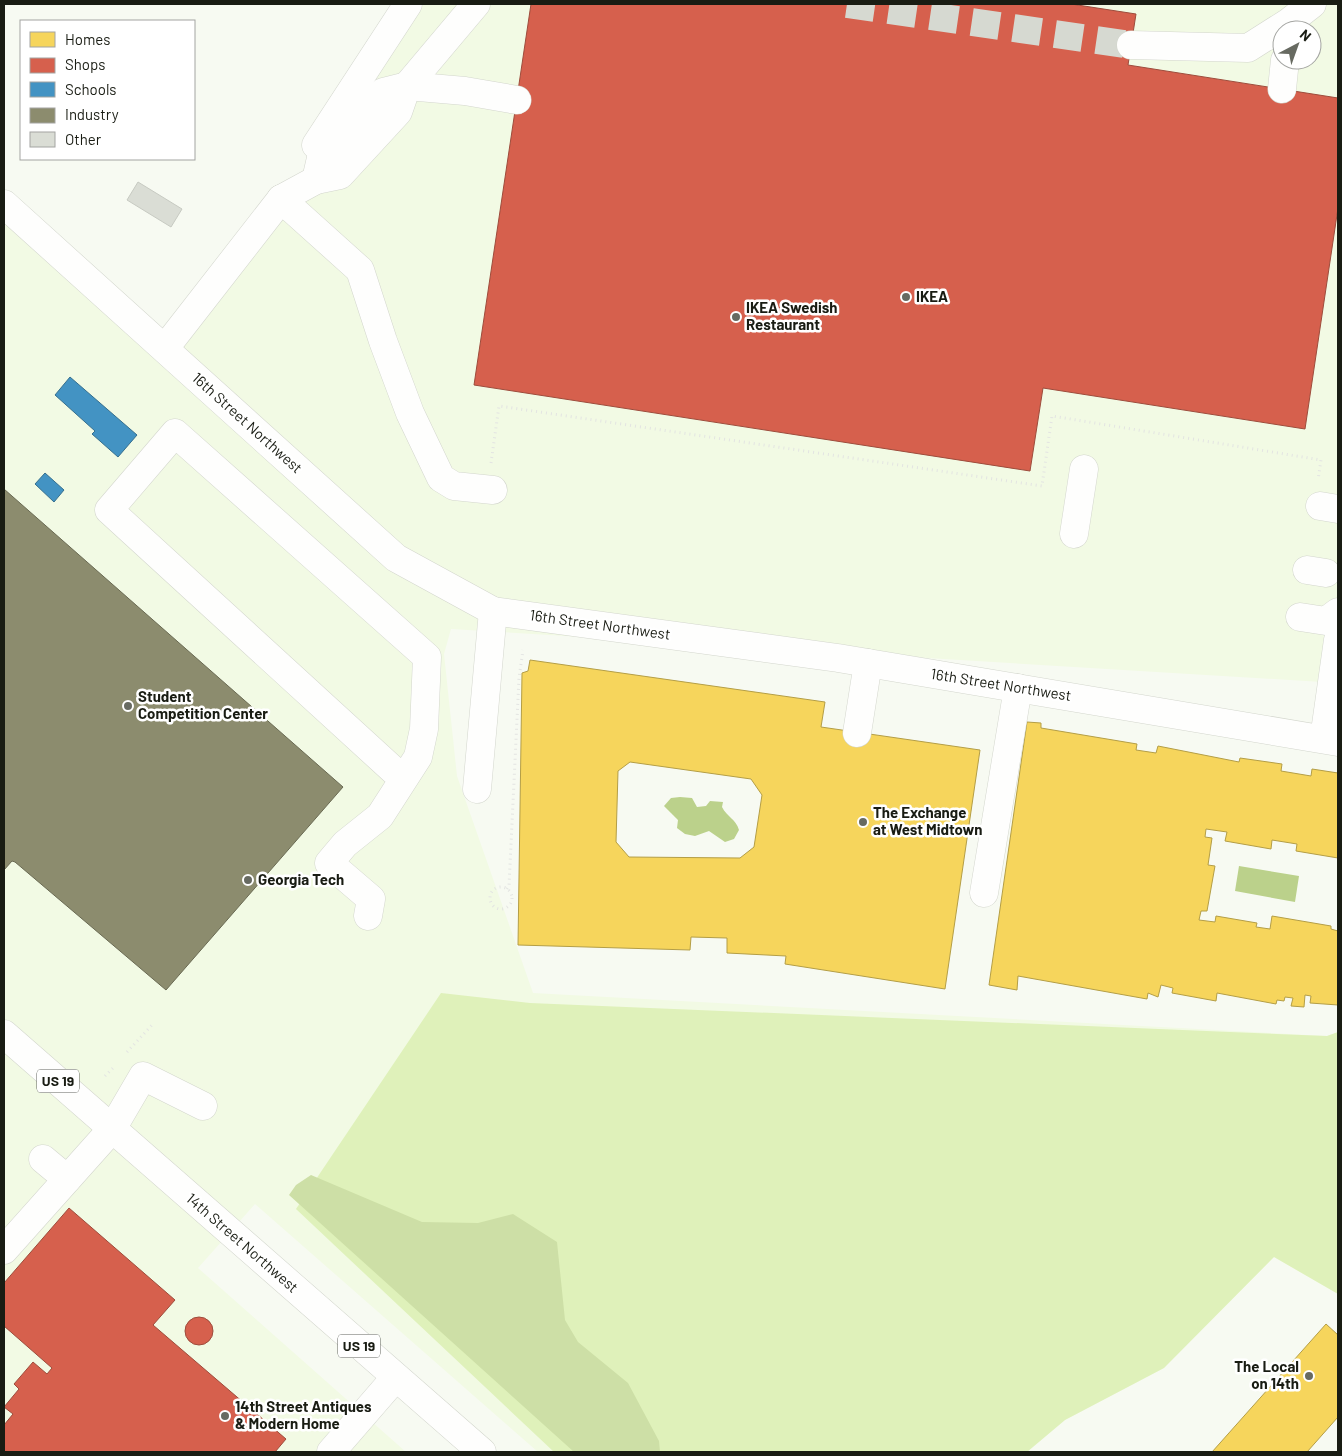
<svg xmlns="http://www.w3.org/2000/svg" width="1342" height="1456" font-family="Barlow,sans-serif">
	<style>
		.built { fill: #f2fae4; fill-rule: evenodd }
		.green { fill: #dff1ba }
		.forest { fill: #cddfa6 }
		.water { fill: #bbd18b }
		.homes { fill: #f6d55c; stroke: #b49e46; fill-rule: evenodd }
		.shops { fill: #d6604d; stroke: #9d4c3c }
		.schools { fill: #4393c3; stroke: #366f8e }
		.industry { fill: #8c8c6e; stroke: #6a6a53 }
		.building { fill: #daddd5; stroke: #c7cac2 }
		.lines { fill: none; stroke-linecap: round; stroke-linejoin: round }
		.minor-tunnel { stroke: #d6d9d1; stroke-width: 28; stroke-dasharray: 28 14; stroke-linecap: butt }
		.minor-casing { stroke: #d3d6cd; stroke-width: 29 }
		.major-casing { stroke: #d3d6cd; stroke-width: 29 }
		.path { stroke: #e3e4e2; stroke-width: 3; stroke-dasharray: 1 4; stroke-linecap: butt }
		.minor { stroke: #fefefd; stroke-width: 28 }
		.major { stroke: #fefefd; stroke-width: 28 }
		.poi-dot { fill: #676a61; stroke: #fff; stroke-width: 2 }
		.labels { text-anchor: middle; stroke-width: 5; stroke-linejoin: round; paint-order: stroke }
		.shield { fill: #fff; stroke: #5e605a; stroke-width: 1 }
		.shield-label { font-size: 14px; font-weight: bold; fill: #191c13 }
		.poi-label { font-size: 15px; font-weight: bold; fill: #191c13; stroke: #fff; text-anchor: start }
		.street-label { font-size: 15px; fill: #191c13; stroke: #fff }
	</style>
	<rect width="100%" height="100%" fill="#f7faf2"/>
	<path class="built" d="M424,4H1338V683L451,629L444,654L457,776L533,993L1327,1036L1338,1032V1294L1274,1257L1164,1368L1065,1420L1027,1452H538L255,1204L198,1268L406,1452H4V208L165,360ZM1282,30H1312V60H1282Z"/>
	<path class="green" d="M441,993L530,1003L1327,1036L1338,1032V1294L1274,1257L1164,1368L1065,1420L1027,1452H554L296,1209Z"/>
	<path class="forest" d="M311,1175L422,1222L478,1223L513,1214L557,1242L565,1320L578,1342L628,1383L659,1441L660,1452H574L289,1195L296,1185Z"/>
	<g class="water">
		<path d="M680,797L692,798L697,807L706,806L710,801L723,802L722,807C727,817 736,819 739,830L734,839L725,842L709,831L695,836L685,834L677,828L678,820L664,806L671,798Z"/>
		<path d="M1239,866L1299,876L1295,902L1235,891Z"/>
	</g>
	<g class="homes">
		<path d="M530,660L825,702L821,727L980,750L945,989L785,964L786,956L727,953V938L691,937L690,950L518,945L522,673L528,671ZM630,762L751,779L762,795L754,847L740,858L629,857L616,842L618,771Z"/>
		<path d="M1027,722L1041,723V728L1137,744L1136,750L1156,753L1158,746L1239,762L1240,758L1282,764L1281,771L1311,776L1312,769L1338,773V858L1296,851L1297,844L1272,840L1271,849L1225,841L1227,832L1206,829L1205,837L1212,838L1208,865L1215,866L1207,911H1201L1199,920L1215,922L1216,916L1257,923L1256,927L1270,929L1272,916L1331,926V929L1338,931V1005L1310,1003L1311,996L1305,995L1304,1007L1291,1006L1293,998L1285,997L1284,1001L1277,1000L1276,1004L1217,993L1216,1001L1172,993L1173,988L1161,985L1158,997L1148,993L1147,999L1018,976L1017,990L989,985Z"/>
		<path d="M1326,1324L1338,1335V1417L1307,1452H1212Z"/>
	</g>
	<g class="shops">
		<path d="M531,4H1071L1136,14L1128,65L1338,98V208L1305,429L1043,388L1030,471L474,385Z"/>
		<path d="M69,1208L175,1300L153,1325L286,1439L275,1452H4V1425L13,1414L4,1407L19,1389L14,1384L33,1362L47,1374L52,1368L4,1326V1283Z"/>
		<circle cx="199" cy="1331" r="14"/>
	</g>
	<g class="schools">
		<path d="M70,377L137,435L118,457L92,434L95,431L55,395Z"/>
		<path d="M45,473L64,490L54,502L35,484Z"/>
	</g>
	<path class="industry" d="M4,489L343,787L166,990L15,862L12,861L4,870Z"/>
	<path class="building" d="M138,182L182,209L171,227L127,200Z"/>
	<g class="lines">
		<path class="minor-tunnel" d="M847,4L1131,45"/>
		<g class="minor-casing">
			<g id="minor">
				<path d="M1131,45L1248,48L1289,22L1312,4"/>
				<path d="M1282,89L1285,60"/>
				<path d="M316,145L408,4"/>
				<path d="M316,180L321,158L383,92L407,86L465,91L517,100"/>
				<path d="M281,199L316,180L340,175L398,112L407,86L476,4"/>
				<path d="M4,204L396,558L493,611L838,658L1338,742"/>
				<path d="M165,348L281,199L360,270L383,341L410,413L441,478L454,486L493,490"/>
				<path d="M1320,506L1338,509"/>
				<path d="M1074,534L1084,469"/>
				<path d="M1307,570L1326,573"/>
				<path d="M1300,617L1326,621L1338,612"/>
				<path d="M857,733L868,663"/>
				<path d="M1324,739L1338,640"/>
				<path d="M477,789L493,611"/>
				<path d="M984,893L1018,688"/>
				<path d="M368,916L371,899L329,863L345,844L380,816L418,757L424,729L427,657L175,433L109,510L403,779"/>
				<path d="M43,1159L67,1179"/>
				<path d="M4,1250L112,1129L143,1076L203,1106"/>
				<path d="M331,1452L395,1378"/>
			</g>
		</g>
		<g class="major-casing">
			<path id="major" d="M4,1034L482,1452"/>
		</g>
		<g class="path">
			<path d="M491,463L499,406L1042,486L1052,416L1321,460L1318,480"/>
			<circle cx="501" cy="898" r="11"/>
			<path d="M507,889L509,886L519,678L523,650"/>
			<path d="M127,1052L153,1024"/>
			<path d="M105,1076L113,1068"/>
		</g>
		<use href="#minor" class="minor"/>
		<use href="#major" class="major"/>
	</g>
	<g class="poi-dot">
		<circle cx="906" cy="297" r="5"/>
		<circle cx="736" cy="317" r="5"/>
		<circle cx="128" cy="706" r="5"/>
		<circle cx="863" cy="822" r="5"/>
		<circle cx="248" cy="880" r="5"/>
		<circle cx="1309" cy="1376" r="5"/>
		<circle cx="225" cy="1416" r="5"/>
	</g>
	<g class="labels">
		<g class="shield">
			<rect x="37" y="1069.5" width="42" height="23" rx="4"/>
			<rect x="338" y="1334.5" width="42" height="23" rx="4"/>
		</g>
		<g class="shield-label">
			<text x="58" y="1086">US 19</text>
			<text x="359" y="1351">US 19</text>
		</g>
		<g class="poi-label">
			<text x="916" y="302">IKEA</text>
			<text x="746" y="313">IKEA Swedish<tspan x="746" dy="17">Restaurant</tspan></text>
			<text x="138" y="702">Student<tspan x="138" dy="17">Competition Center</tspan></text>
			<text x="873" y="818">The Exchange<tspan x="873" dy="17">at West Midtown</tspan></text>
			<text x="258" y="885">Georgia Tech</text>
			<text x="1299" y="1372" text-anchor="end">The Local<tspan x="1299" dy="17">on 14th</tspan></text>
			<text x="235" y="1412">14th Street Antiques<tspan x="235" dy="17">&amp; Modern Home</tspan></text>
		</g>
		<g class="street-label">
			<text transform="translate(247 423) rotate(42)" y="5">16th Street Northwest</text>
			<text transform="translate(600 625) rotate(8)" y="5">16th Street Northwest</text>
			<text transform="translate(1001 685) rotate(9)" y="5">16th Street Northwest</text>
			<text transform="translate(242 1243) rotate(41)" y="5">14th Street Northwest</text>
		</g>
	</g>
	<rect width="1342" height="1456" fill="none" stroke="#191c13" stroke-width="10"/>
	<rect x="20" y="20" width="175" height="140" fill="#ffffff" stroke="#a3a4a1"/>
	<rect x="30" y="32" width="25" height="15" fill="#f6d55c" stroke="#a3a4a1"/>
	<text x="65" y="45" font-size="15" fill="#191c13">Homes</text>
	<rect x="30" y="58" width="25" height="15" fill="#d6604d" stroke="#a3a4a1"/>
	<text x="65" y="70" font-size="15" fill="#191c13">Shops</text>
	<rect x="30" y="82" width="25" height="15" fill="#4393c3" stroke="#a3a4a1"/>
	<text x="65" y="95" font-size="15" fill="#191c13">Schools</text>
	<rect x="30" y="108" width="25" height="15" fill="#8c8c6e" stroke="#a3a4a1"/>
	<text x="65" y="120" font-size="15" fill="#191c13">Industry</text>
	<rect x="30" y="132" width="25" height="15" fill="#daddd5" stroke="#a3a4a1"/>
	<text x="65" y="145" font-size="15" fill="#191c13">Other</text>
	<g transform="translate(1297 45) rotate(41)"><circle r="24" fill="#ffffff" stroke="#a3a4a1"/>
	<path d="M0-4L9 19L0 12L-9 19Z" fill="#676a61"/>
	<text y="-8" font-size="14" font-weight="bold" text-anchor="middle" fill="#191c13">N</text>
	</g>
</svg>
